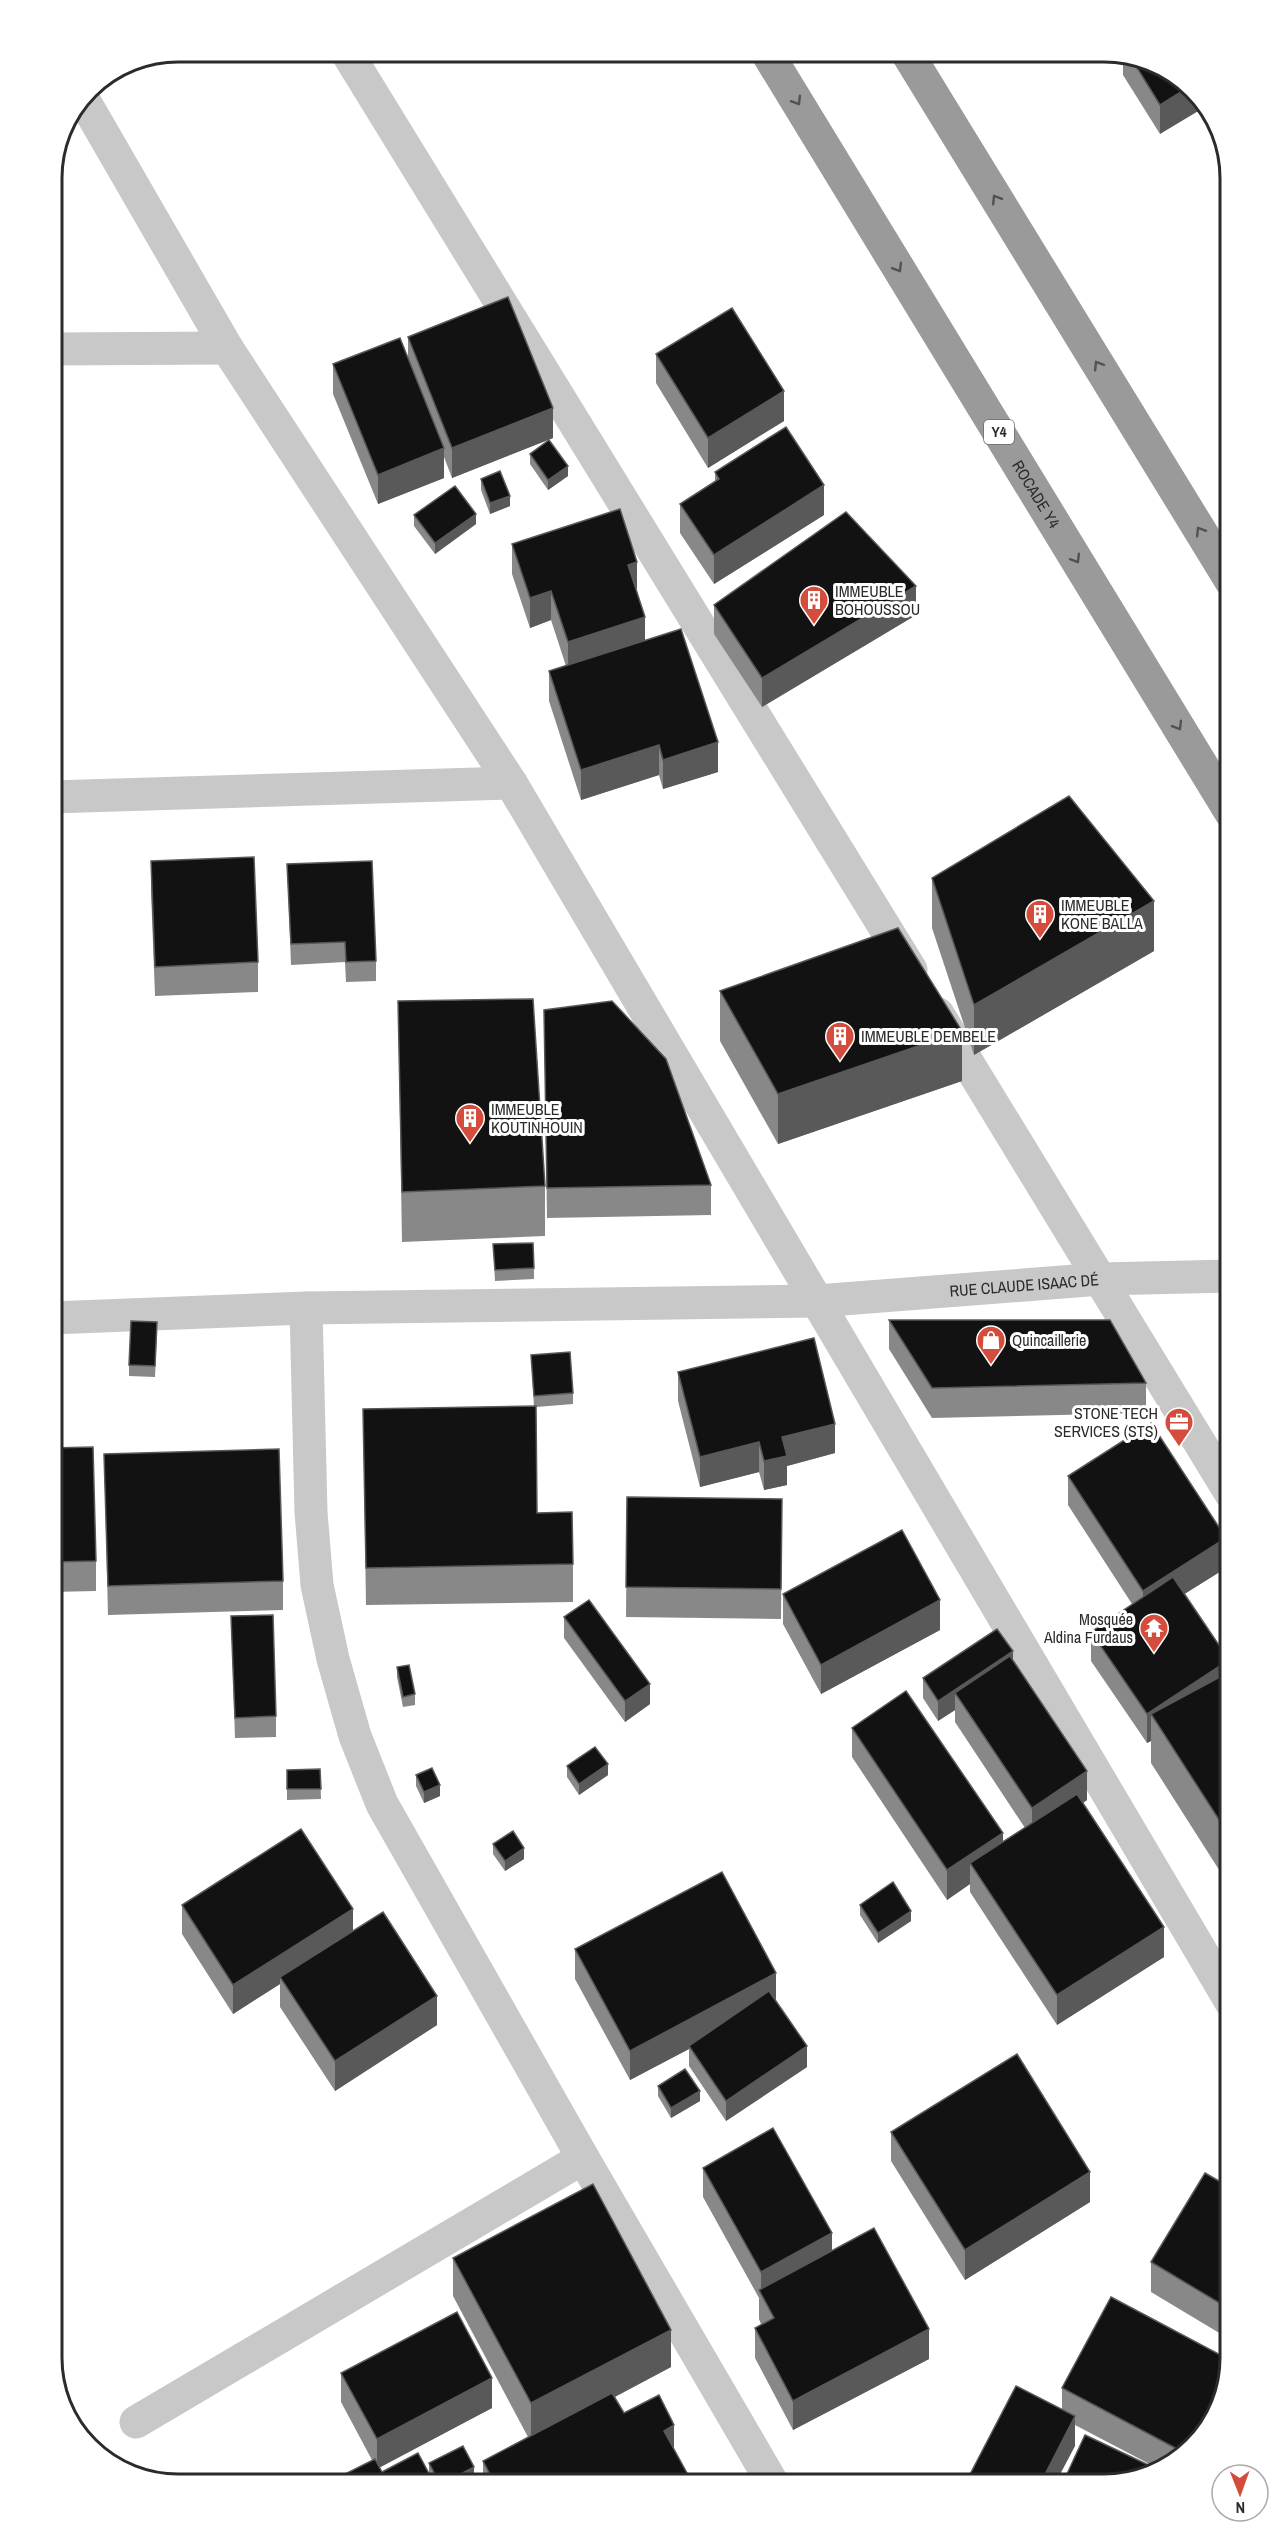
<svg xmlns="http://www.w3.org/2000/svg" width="1282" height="2535" font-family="'Archivo Narrow',sans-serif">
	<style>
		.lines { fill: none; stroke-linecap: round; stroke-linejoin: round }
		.minor { stroke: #c8c8c8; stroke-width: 33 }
		.trunk { stroke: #9a9a9a; stroke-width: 33 }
		.wall { fill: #888 }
		.shaded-wall { fill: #595959 }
		.building { fill: #121212; stroke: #595959; stroke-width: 1.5 }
		.oneway { stroke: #525252 }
		.labels { text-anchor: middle; stroke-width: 6; stroke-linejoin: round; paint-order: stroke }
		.shield { fill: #fff; stroke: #6b6b6b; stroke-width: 1.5 }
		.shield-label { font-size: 15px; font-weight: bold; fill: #2b2b2b }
		.street-label { font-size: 16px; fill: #2b2b2b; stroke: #fff }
		.poi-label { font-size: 16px; fill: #2b2b2b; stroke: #fff; text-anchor: start }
		.rim { fill: none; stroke: #2b2b2b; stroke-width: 3 }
	</style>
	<rect width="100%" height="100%" fill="#fff"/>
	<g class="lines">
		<g class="minor">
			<path d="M346,51L911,970"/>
			<path d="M82,97L227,348L511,783L1231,2002"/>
			<path d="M51,349L227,348"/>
			<path d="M51,797L511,783"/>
			<path d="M938,1014L1231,1494"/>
			<path d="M306,1308L311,1512L317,1585L333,1659L355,1736L382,1804L583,2158L773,2484"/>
			<path id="s1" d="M51,1318L306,1308L817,1301L1101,1279L1231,1276"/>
			<path d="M136,2422L583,2158"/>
		</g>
		<g class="trunk">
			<path id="s2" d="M766,51L1231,813"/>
			<path d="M906,51L1231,581"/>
		</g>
	</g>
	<g class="wall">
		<path d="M1123,55L1181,77L1160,134L1123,75Z"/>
		<path d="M408,337L553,438L452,478L444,457V478L378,504L333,394V364L408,359Z"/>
		<path d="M656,354L784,421L708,468L656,383Z"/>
		<path d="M530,454L568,476L548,490L530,464Z"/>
		<path d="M715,472L824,515L714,584L680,533V504L715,481Z"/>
		<path d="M481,479L510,506L490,514L481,490Z"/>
		<path d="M414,515L476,524L435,554L414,526Z"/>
		<path d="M51,521L57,610V630L51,631Z"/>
		<path d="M512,544L637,591L645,640L718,772L663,789L659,775L581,800L549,701V671L566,666L551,620L530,628L512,574Z"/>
		<path d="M714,605L916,615L762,707L714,634Z"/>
		<path d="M151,861L258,962V992L155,996L151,891Z"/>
		<path d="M287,864L376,961V981L346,982L345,962L291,965Z"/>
		<path d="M932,878L1154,951L974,1055L932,928Z"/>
		<path d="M720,991L962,1081L778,1144L720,1041Z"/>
		<path d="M398,1001L545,1186V1236L402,1242Z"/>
		<path d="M544,1010L711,1185V1215L547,1218Z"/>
		<path d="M493,1244L534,1268V1279L495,1281Z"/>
		<path d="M889,1320L1146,1383V1413L932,1418L889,1349Z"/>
		<path d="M157,1332L155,1377L129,1376V1365Z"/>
		<path d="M531,1355L573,1393V1404L536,1407L537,1513L573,1564V1602L366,1605L363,1409L534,1407Z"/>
		<path d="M678,1372L835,1453L787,1466V1485L764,1490L759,1472L700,1487L678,1401Z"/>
		<path d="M51,1448L96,1561V1591L51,1592Z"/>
		<path d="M104,1454L283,1581V1610L108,1615Z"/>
		<path d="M1068,1476L1226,1568L1184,1594L1229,1660L1223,1876L1151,1763V1741L1147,1743L1091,1661V1632L1132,1604L1068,1505Z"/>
		<path d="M627,1497L782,1499L781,1619L626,1617Z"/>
		<path d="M783,1594L940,1630L821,1694L783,1624Z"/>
		<path d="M231,1616L276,1716V1737L235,1738Z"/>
		<path d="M564,1617L650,1704L625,1722L564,1638Z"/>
		<path d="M1013,1661L1087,1800L1083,1803L1164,1957L1057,2025L970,1892V1884L947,1900L852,1757V1728L1003,1842L1025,1828L955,1722V1710L938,1721L923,1698V1678Z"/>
		<path d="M397,1667L415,1694V1705L403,1707L397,1677Z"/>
		<path d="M567,1766L608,1775L579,1795L567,1777Z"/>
		<path d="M320,1769L321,1799L287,1800V1770Z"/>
		<path d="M416,1775L440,1796L424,1803L416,1786Z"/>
		<path d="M493,1844L524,1859L505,1871L493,1854Z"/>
		<path d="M182,1905L353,1931L437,2025L335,2091L280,2007V1984L233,2014L182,1934Z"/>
		<path d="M860,1905L911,1921L878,1943L860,1915Z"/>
		<path d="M575,1949L776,2001L807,2067L726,2121L689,2066V2049L630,2080L575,1979Z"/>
		<path d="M658,2086L700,2101L671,2118L658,2096Z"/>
		<path d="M891,2132L1090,2202L965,2280L891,2161Z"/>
		<path d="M703,2168L832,2251L929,2359L793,2430L755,2358V2328L761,2324L759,2319V2298L703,2197Z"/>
		<path d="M1231,2188V2340L1151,2292V2262Z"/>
		<path d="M453,2258L671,2367L615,2397L624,2413L674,2450L693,2484H483V2461L528,2437L453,2296Z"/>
		<path d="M341,2373L492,2408L379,2467L382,2472L429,2474V2463L474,2477L462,2484H435L433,2481V2484H345V2474L372,2460L341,2402Z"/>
		<path d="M1062,2388L1209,2428L1159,2469L1075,2425V2446L1062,2410Z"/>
		<path d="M1066,2476L1105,2484H1066Z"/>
	</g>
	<g class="shaded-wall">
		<path d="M1189,87L1205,107L1160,134V105Z"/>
		<path d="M784,391V421L708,468V438Z"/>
		<path d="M553,408V438L452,478V448Z"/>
		<path d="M444,448V478L378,504V475Z"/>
		<path d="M568,466V476L548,490V480Z"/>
		<path d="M824,485V515L714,584V555Z"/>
		<path d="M510,496V506L490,514V503Z"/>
		<path d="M476,514V524L435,554V543Z"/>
		<path d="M637,562V591L628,565Z"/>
		<path d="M916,586V615L762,707V678Z"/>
		<path d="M551,591V620L530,628V598Z"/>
		<path d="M645,617V646L568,671V642Z"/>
		<path d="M718,742V772L663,789V760Z"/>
		<path d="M659,745V775L581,800V770Z"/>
		<path d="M1154,901V951L974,1055V1005Z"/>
		<path d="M962,1031V1081L778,1144V1094Z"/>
		<path d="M835,1424V1453L787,1466V1485L764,1490V1461L782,1437Z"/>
		<path d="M759,1442V1472L700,1487V1457Z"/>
		<path d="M1226,1538V1568L1143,1620V1591Z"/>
		<path d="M940,1600V1630L821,1694V1665Z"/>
		<path d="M1013,1651V1672L955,1693V1710L938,1721V1701Z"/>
		<path d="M1229,1660V1689L1151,1714V1741L1147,1743V1714Z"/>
		<path d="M650,1684V1704L625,1722V1701Z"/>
		<path d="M608,1764V1775L579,1795V1784Z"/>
		<path d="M1087,1771V1800L1032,1837V1808Z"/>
		<path d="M440,1785V1796L424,1803V1792Z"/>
		<path d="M1231,1822V1872L1223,1876V1826Z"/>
		<path d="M1003,1833V1863H970V1884L947,1900V1870Z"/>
		<path d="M524,1848V1859L505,1871V1861Z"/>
		<path d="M353,1909V1938L280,1977V1984L233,2014V1985Z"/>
		<path d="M911,1911V1921L878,1943V1933Z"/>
		<path d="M1164,1927V1957L1057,2025V1995Z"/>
		<path d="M776,1973V2003L689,2046V2049L630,2080V2051Z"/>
		<path d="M437,1996V2025L335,2091V2061Z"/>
		<path d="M807,2046V2067L726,2121V2101Z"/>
		<path d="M700,2091V2101L671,2118V2108Z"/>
		<path d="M1090,2172V2202L965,2280V2250Z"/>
		<path d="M832,2233V2263L761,2293V2272Z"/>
		<path d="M929,2329V2359L793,2430V2401Z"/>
		<path d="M671,2330V2367L531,2441V2403Z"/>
		<path d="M492,2378V2408L377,2469V2439Z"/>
		<path d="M1075,2416V2446L1055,2484H1040Z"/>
		<path d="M674,2425V2454L664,2431Z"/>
		<path d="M474,2467V2477L462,2484H442Z"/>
	</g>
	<g class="building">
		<path d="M1131,58L1181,77L1189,87L1160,105Z"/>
		<path d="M508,297L553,408L452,448L408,337Z"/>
		<path d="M732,308L784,391L708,438L656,354Z"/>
		<path d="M400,338L444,448L378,475L333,364Z"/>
		<path d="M786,427L824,485L714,555L680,504L719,479L715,472Z"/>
		<path d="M549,440L568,466L548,480L530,454Z"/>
		<path d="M500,471L510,496L490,503L481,479Z"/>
		<path d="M455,486L476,514L435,543L414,515Z"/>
		<path d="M620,509L637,562L628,565L645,617L568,642L551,591L530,598L512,544Z"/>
		<path d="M846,512L916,586L762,678L714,605Z"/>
		<path d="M51,521H54L57,610H51Z"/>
		<path d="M681,629L718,742L663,760L659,745L581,770L549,671Z"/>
		<path d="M1069,796L1154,901L974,1005L932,878Z"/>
		<path d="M254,857L258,962L155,967L151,861Z"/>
		<path d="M372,861L376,961L346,962L345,942L291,944L287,864Z"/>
		<path d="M898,928L962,1031L778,1094L720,991Z"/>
		<path d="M533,999L545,1186L402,1192L398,1001Z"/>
		<path d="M612,1001L666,1059L711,1185L547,1188L544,1010Z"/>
		<path d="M533,1243L534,1268L495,1270L493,1244Z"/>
		<path d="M889,1320H1110L1146,1383L932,1388Z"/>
		<path d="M131,1321L157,1322L155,1366L129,1365Z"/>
		<path d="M814,1338L835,1424L782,1437L787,1456L764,1461L759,1442L700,1457L678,1372Z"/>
		<path d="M570,1352L573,1393L534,1396L531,1355Z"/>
		<path d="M536,1406L537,1513L572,1512L573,1564L366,1568L363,1409Z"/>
		<path d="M1151,1423L1226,1538L1143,1591L1068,1476Z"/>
		<path d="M93,1447L96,1561L51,1562V1448Z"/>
		<path d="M279,1449L283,1581L108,1586L104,1454Z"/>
		<path d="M627,1497L782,1499L781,1589L626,1587Z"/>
		<path d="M902,1530L940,1600L821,1665L783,1594Z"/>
		<path d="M1173,1577L1229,1660L1147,1714L1091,1632Z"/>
		<path d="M589,1600L650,1684L625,1701L564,1617Z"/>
		<path d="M273,1615L276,1716L235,1718L231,1616Z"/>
		<path d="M997,1629L1013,1651L938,1701L923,1678Z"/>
		<path d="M1010,1656L1087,1771L1032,1808L955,1693Z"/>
		<path d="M409,1665L415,1694L403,1697L397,1667Z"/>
		<path d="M1231,1671V1822L1223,1826L1151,1714Z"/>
		<path d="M906,1691L1003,1833L947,1870L852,1728Z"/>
		<path d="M595,1747L608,1764L579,1784L567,1766Z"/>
		<path d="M432,1768L440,1785L424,1792L416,1775Z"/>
		<path d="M320,1769L321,1789H287V1770Z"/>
		<path d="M1077,1794L1164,1927L1057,1995L970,1863Z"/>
		<path d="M301,1829L353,1909L233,1985L182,1905Z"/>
		<path d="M513,1831L524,1848L505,1861L493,1844Z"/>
		<path d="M722,1872L776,1973L630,2051L575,1949Z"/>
		<path d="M893,1882L911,1911L878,1933L860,1905Z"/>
		<path d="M383,1912L437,1996L335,2061L280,1977Z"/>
		<path d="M769,1991L807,2046L726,2101L689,2046Z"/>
		<path d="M1017,2054L1090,2172L965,2250L891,2132Z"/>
		<path d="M685,2069L700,2091L671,2108L658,2086Z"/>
		<path d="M773,2128L832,2233L761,2272L703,2168Z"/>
		<path d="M1205,2173L1231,2188V2310L1151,2262Z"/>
		<path d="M593,2184L671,2330L531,2403L453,2258Z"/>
		<path d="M874,2228L929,2329L793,2401L755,2328L774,2318L759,2290Z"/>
		<path d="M1111,2297L1230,2360L1209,2428L1181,2451L1062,2388Z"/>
		<path d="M457,2312L492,2378L377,2439L341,2373Z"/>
		<path d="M1016,2386L1075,2416L1040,2484H965Z"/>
		<path d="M612,2393L624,2413L659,2395L674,2425L664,2431L693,2484H495L483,2461Z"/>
		<path d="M1085,2435L1159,2470L1153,2475L1105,2484H1084L1066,2476Z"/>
		<path d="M463,2446L474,2467L442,2484H440L429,2463Z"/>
		<path d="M418,2453L433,2481L428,2484H350L345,2474L375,2459L382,2472Z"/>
	</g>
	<defs><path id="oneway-chevron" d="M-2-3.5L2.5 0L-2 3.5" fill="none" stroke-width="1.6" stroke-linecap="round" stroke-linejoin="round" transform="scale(1.5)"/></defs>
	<g class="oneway">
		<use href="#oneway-chevron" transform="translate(797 101) rotate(59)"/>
		<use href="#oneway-chevron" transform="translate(996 199) rotate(-122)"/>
		<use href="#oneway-chevron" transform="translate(898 268) rotate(59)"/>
		<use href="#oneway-chevron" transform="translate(1098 365) rotate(-122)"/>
		<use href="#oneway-chevron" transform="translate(1200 531) rotate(-122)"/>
		<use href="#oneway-chevron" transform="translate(1076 559) rotate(59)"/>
		<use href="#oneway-chevron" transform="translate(1178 726) rotate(59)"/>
	</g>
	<defs>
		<g id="building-pin" transform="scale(1.5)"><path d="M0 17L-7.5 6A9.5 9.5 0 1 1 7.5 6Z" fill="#d44d3c" stroke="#fff"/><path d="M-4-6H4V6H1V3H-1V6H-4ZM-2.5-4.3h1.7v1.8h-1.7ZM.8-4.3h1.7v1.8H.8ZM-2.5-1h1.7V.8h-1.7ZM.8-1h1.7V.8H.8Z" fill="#fff"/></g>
		<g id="shop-pin" transform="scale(1.5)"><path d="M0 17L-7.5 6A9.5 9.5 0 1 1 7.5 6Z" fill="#d44d3c" stroke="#fff"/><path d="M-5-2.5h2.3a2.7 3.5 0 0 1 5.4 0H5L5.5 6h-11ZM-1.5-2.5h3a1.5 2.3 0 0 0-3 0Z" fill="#fff"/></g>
		<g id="office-pin" transform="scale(1.5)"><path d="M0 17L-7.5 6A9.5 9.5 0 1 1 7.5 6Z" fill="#d44d3c" stroke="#fff"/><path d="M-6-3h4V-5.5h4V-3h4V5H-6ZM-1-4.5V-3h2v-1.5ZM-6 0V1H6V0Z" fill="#fff"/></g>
		<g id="temple-pin" transform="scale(1.5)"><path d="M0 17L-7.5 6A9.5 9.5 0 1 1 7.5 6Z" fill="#d44d3c" stroke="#fff"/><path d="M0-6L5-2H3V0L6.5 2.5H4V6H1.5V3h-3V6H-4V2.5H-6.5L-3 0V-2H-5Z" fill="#fff"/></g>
	</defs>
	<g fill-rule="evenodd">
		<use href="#building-pin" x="814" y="600"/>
		<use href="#building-pin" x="1040" y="914"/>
		<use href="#building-pin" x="840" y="1036"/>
		<use href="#building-pin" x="470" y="1118"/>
		<use href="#shop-pin" x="991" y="1340"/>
		<use href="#office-pin" x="1179" y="1422"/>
		<use href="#temple-pin" x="1154" y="1628"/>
	</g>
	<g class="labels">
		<rect class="shield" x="984" y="420" width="30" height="24" rx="4.5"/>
		<g class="shield-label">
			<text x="999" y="437">Y4</text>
		</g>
		<g class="street-label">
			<text dy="6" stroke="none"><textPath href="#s2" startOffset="519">ROCADE Y4</textPath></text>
			<text dy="6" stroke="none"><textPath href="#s1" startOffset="974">RUE CLAUDE ISAAC DÉ</textPath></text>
		</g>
		<g class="poi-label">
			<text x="835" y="597">IMMEUBLE<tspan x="835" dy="18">BOHOUSSOU</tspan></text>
			<text x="1061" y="911">IMMEUBLE<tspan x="1061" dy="18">KONE BALLA</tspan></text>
			<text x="861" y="1042">IMMEUBLE DEMBELE</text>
			<text x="491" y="1115">IMMEUBLE<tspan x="491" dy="18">KOUTINHOUIN</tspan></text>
			<text x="1012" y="1346">Quincaillerie</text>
			<text x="1158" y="1419" text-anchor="end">STONE TECH<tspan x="1158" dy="18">SERVICES (STS)</tspan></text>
			<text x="1133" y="1625" text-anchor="end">Mosquée<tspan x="1133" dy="18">Aldina Furdaus</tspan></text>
		</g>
	</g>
	<path d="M0 0H1282V2535H0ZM178 62H1104A116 116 0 0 1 1220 178V2358A116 116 0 0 1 1104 2474H178A116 116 0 0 1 62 2358V178A116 116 0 0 1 178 62Z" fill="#fff" fill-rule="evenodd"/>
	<path class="rim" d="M178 62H1104A116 116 0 0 1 1220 178V2358A116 116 0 0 1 1104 2474H178A116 116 0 0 1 62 2358V178A116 116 0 0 1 178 62Z"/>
	<g transform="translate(1240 2493) rotate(179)"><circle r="28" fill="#ffffff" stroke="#aaaaaa" stroke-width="1.5"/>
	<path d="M0-4.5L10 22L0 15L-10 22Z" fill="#d44d3c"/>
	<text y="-9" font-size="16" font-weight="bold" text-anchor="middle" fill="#2b2b2b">N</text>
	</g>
</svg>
